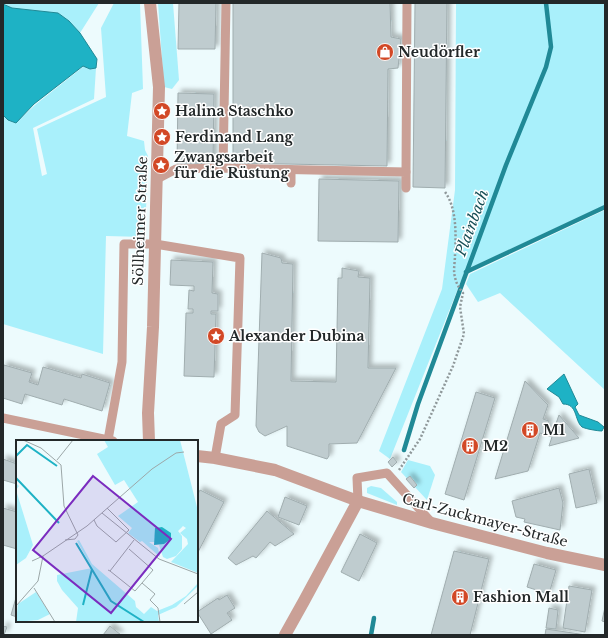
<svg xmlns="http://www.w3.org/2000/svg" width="608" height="638" font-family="'Libre Baskerville',serif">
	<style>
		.green { fill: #a9f0fb }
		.water { fill: #1eb2c5; stroke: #208996 }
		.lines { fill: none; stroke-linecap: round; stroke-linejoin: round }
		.stream { stroke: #208996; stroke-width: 4.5 }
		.building { fill: #bfcccf; stroke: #a0adaf; filter: url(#shadow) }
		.path { stroke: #8f989a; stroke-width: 2.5; stroke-dasharray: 2 2; stroke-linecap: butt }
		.lane { stroke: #caa096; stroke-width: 9 }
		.street { stroke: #caa096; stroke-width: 12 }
		.labels { text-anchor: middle; stroke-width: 3; stroke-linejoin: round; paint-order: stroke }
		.poi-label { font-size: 14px; font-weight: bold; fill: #232829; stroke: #fff; text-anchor: start }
		.street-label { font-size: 14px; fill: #232829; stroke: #fff }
		.water-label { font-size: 15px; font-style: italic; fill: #185058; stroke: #fff }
		.inset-river { fill: none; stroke: #1eb2c5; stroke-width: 2 }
		.inset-road { fill: none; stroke: #9ca7a8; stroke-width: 1 }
		.view { fill: #7b2cbf; fill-opacity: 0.15; stroke: #7b2cbf; stroke-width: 2 }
		.inset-edge { fill: none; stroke: #232829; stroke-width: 2 }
	</style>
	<defs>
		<filter id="shadow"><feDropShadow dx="3.5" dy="-3.5" stdDeviation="2" flood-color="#0004"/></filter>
	</defs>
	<rect width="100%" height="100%" fill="#edfbfd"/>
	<g class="green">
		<path d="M3,3H99L80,33L69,21L58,13L12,8Z"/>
		<path d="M114,3H140L143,89L132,93L127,136L144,141L145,150L148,156L145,237L106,236L103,354L3,324V115L8,120L16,123L35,105L84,66L89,69L96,68L94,99L33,128L42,176L47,174L37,129L106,97L101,28Z"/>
		<path d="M158,3H173L179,80L172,89L164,87Z"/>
		<path d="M456,3H605V205L472,267L461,281L390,459L379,451L442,289L455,190Z"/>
		<path d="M605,210V390L500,293L478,302L466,284L470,274Z"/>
		<path d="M408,460L430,466L435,475L427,500L401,472Z"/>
		<path d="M371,486L381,488L397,502V505L367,493V488Z"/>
	</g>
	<g class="water">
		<path d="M3,4L12,8L58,13L69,21L80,33L97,59L96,68L90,69L83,66L34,104L16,123L8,120L3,115Z"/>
		<path d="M564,374L578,404L575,407L579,415L598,422L604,427L602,431C598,431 586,429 582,427C574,420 578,404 563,404L559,397L547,389Z"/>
	</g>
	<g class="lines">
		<g class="stream">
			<path d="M466,272L605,207"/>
			<path d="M404,450L418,404L506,165L546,67L551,47L546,3"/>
			<path d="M371,635L374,618"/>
		</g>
	</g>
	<g class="building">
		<path d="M179,3H216L215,49H178Z"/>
		<path d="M233,3H390L391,37L401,39L398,68L388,69L387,166L233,163Z"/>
		<path d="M415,3H447L445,188L413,187Z"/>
		<path d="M178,93L214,94L213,164H177Z"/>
		<path d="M319,179L399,181L398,242L318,241Z"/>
		<path d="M262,253L281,258L282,263L293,264L291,381L336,382L338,278H342V268L359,271L358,277L370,278L368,368H396L357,443L329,444V456L327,459L287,446V426L265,436L259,432L256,426Z"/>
		<path d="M171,260L213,262L212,293L218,294V311H211V314H216L214,377L184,376L186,313H193V309H188L189,290L194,291V286L170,285Z"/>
		<path d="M4,365L32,373L29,382L38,385L43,367L81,378L82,374L110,383L102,411L64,399L62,405L25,394L22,404L3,398V369Z"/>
		<path d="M525,381L548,405L543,419L549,421L547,429L553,432L559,415L579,438L549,446L552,437L540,433L528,471L495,479Z"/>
		<path d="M476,392L495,398L464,500L445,494Z"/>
		<path d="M393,457L397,462L392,467L388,462Z"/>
		<path d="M3,459L17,464V484L3,480Z"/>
		<path d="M589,469L597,503L576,508L569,474Z"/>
		<path d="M410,476L417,485L414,488L406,479Z"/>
		<path d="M559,488L563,503L560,530L524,522L525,519L516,517L512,501Z"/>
		<path d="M200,490L224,502L197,554V496Z"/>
		<path d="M285,497L307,506L299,525L278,517Z"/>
		<path d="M3,508L17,512V549L3,545Z"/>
		<path d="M267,511L294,534L275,546L270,542L256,558L253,556L236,565L228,558Z"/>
		<path d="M360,534L377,543L359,581L341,572Z"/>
		<path d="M454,551L489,559L470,635H431Z"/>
		<path d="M534,564L556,570L549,594L527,587Z"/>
		<path d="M569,586L592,590L585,632L563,628Z"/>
		<path d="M17,594V617L11,615Z"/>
		<path d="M227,595L235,608L227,613L232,620L211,634L197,612L218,598L219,600Z"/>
		<path d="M605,607V622L602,621Z"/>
		<path d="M549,608L558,610L556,629L546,628Z"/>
		<path d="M3,626L7,627L4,635H3Z"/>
		<path d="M110,626L121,635H103Z"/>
		<path d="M546,629L586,635H545Z"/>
	</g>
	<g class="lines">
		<path class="path" d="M399,470L420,439L453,366L464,334L460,307L463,293C459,288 456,283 455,277C453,271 455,262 455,255C456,236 457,208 445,192"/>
		<g class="lane">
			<path d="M223,168L226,3"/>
			<path d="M291,170V183"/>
			<path d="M406,172L407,3"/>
			<path d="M157,179L176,169L223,168L406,172V188"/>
			<path d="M3,418L113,441"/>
			<path d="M108,440L122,362L124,244H155L240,258L235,415L221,424L215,458"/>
			<path d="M358,501L357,478L387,473L432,523"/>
		</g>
		<g class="street">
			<path d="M149,441L148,413L153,327L159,87L150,3"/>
			<path d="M197,456L215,458L275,470L358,501L432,523L547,553L605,565"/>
			<path d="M285,635L304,601L358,501"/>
		</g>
	</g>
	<defs>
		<g id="shop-disc" transform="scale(0.9)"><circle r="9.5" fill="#d24826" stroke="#fff"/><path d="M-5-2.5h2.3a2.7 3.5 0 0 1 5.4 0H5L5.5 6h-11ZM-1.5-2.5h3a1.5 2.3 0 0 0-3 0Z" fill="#fff"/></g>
		<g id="sight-disc" transform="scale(0.9)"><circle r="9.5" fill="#d24826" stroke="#fff"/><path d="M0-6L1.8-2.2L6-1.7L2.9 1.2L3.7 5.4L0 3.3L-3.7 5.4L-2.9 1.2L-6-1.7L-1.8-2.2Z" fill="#fff"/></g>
		<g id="building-disc" transform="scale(0.9)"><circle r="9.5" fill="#d24826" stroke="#fff"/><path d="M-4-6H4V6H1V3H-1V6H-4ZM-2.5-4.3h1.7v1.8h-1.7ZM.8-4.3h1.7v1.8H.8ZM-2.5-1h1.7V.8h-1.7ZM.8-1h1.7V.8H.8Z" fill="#fff"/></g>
	</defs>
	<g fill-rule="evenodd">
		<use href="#shop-disc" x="385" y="52"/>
		<use href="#sight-disc" x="162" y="111"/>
		<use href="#sight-disc" x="162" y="137"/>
		<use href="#sight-disc" x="161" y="165"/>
		<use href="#sight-disc" x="216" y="336"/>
		<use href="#building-disc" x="530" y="430"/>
		<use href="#building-disc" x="470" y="446"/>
		<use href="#building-disc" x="460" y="597"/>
	</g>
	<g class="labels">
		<g class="poi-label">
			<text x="398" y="57">Neudörfler</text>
			<text x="175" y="116">Halina Staschko</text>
			<text x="175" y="142">Ferdinand Lang</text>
			<text x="174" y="162">Zwangsarbeit<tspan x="174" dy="16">für die Rüstung</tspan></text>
			<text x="229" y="341">Alexander Dubina</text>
			<text x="543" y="435">M1</text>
			<text x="483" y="451">M2</text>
			<text x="473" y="602">Fashion Mall</text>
		</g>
		<g class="street-label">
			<text transform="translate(140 221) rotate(-88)" y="5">Söllheimer Straße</text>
			<text transform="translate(485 520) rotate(15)" y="5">Carl-Zuckmayer-Straße</text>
		</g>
		<g class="water-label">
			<text transform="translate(472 223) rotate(-70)" y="5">Plainbach</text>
		</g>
	</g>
	<g transform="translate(16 440)">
		<rect width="182" height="182" fill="#edfbfd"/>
		<path d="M88,0H164L182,71V133L155,122L172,104L171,99L164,93L170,88L167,86L162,91L166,96V109L160,116L151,119L147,117L143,105L153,99L146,87L139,88V102H133L142,108L144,117L126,101L124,102L112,93L116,88L102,76L122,62L108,40L99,45L81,14L92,7ZM0,43L3,46L0,50L17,105L10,118L0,125ZM63,100L76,124L119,161L120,167L128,174L135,167L141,171L156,165L170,156L182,143V146L160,167L142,175L143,182H60L62,168L46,150L41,141V135L76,128L61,101ZM20,152L34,174L22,180L0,182L2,164Z" fill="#a9f0fb"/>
		<path d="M146,87L155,93V99L148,104L138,105L139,88Z" fill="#1eb2c5"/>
		<path class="inset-river" d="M0,16L11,5L41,26M0,38L43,83M60,103L95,161L128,182M67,165L76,129"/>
		<path class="inset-road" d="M7,0L25,8L45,25L48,66L62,95L59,99L49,100M41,20L57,0M86,73L143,119L182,134M78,80L81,86L100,102L113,90L91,68M16,121L27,116M92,130L94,131L118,100M94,131L119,151L126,143L137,130L113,109M126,143L139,154L134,160L142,168L144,182M18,148L39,182M168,164L182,152M0,166L22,141L27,116L71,86L136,29L160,13L168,12"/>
		<path class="view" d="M77,36L155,99L95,173L17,110Z"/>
		<rect width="182" height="182" class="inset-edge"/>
	</g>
	<rect width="608" height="638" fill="none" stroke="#232829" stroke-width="8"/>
</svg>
